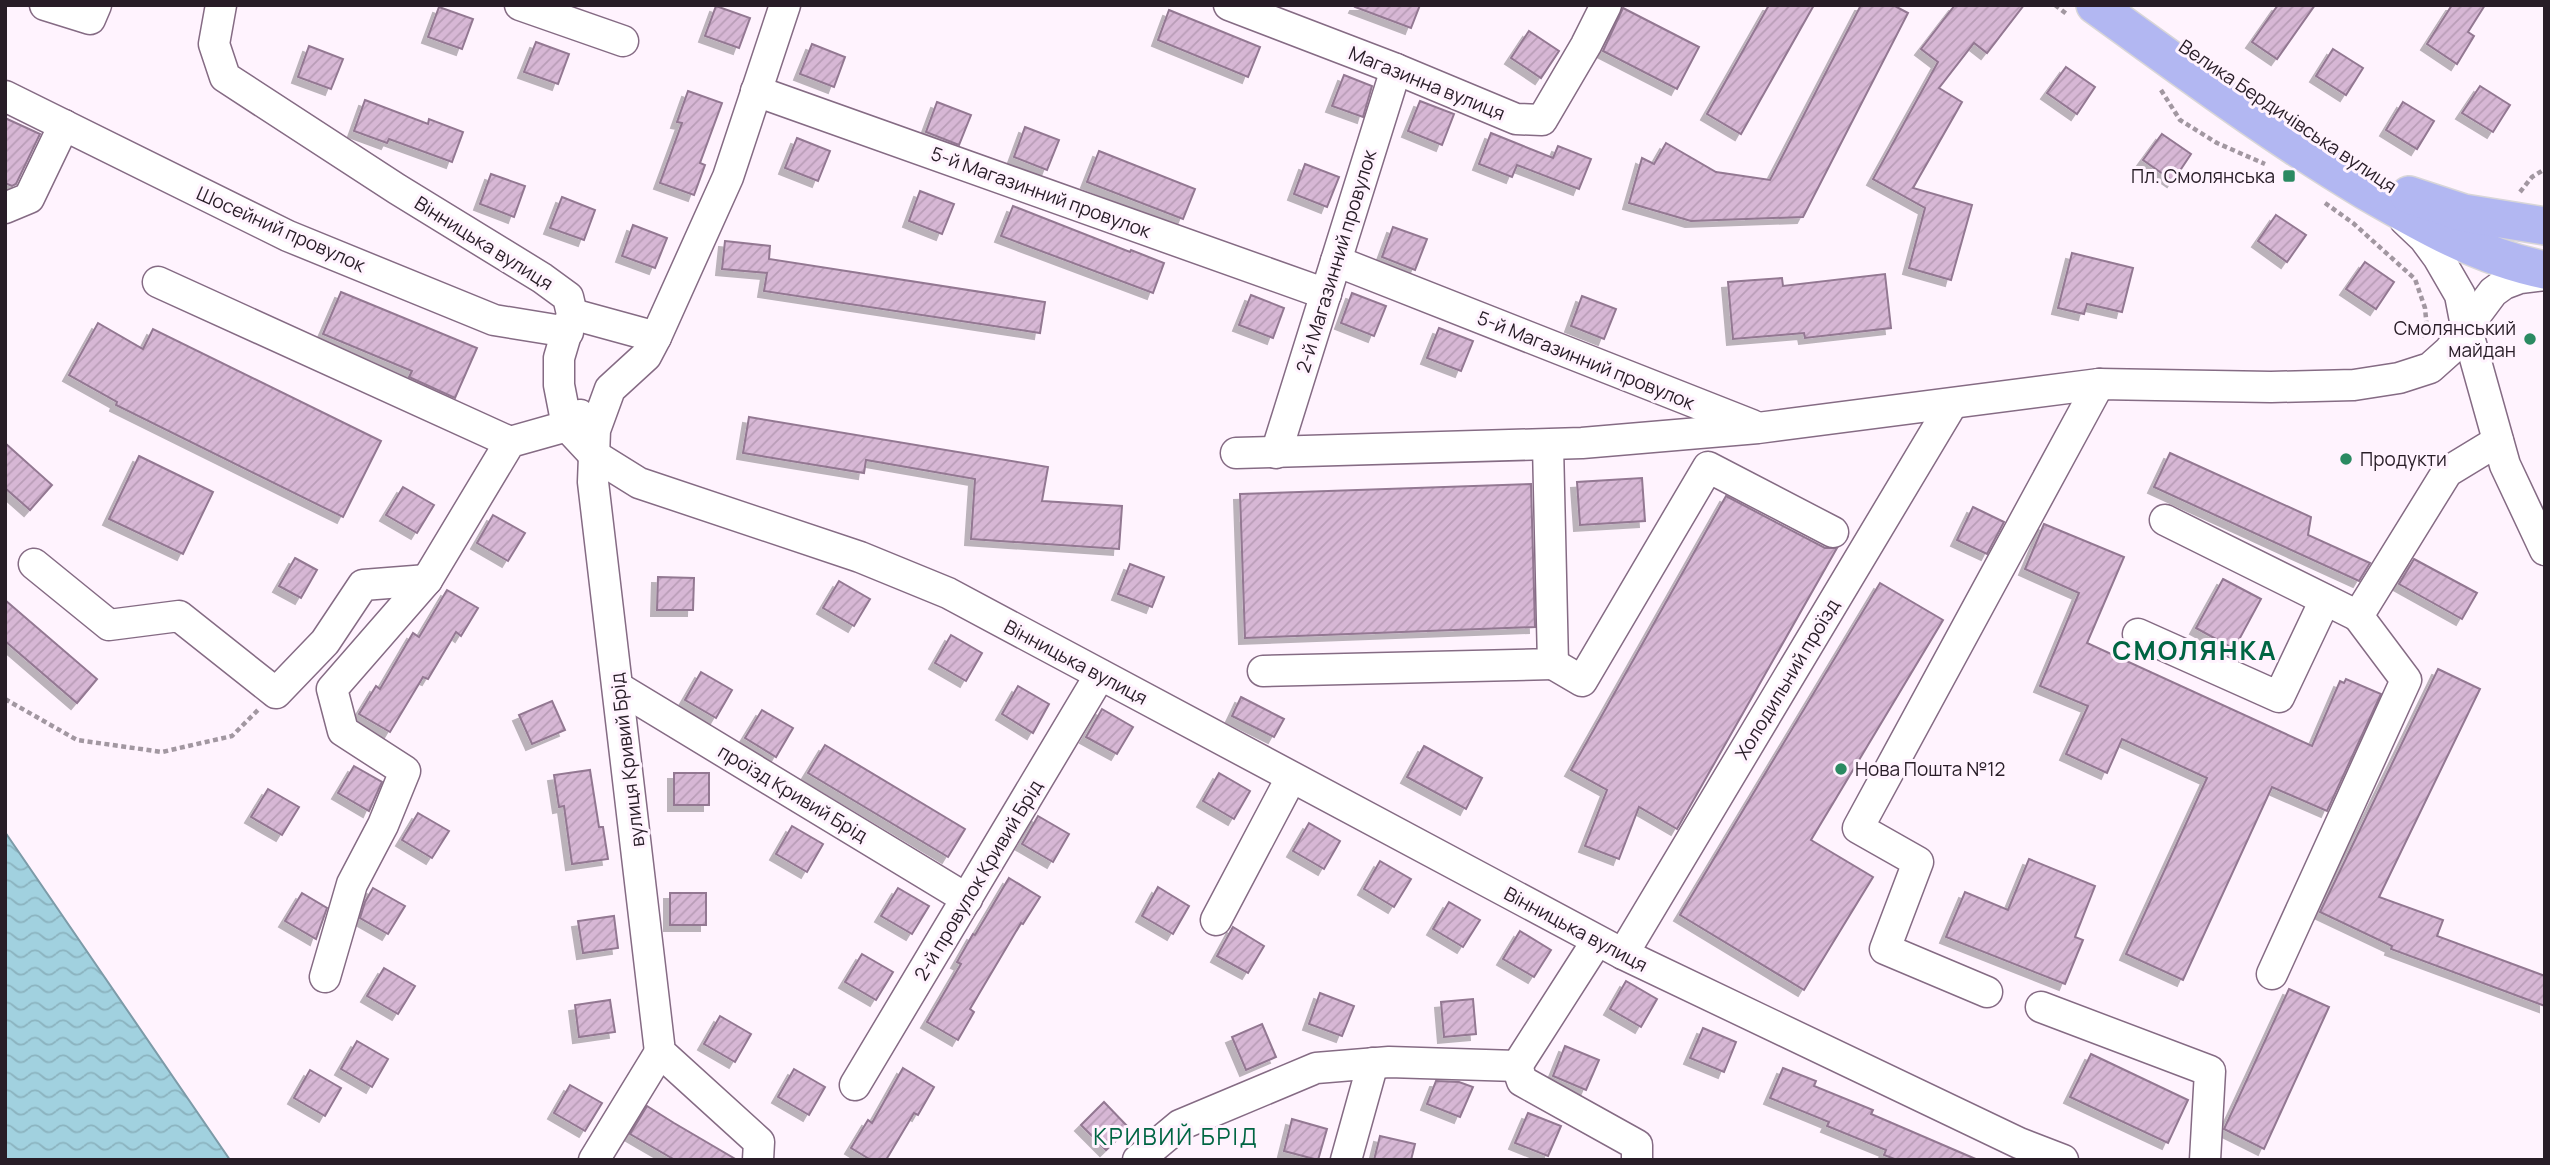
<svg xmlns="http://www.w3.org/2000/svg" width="2550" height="1165" font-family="Manrope,sans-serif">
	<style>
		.water { fill: url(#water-waves); stroke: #7d9ba8; stroke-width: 2 }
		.building { fill: url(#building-hatch); stroke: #937892; stroke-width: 2; filter: url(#shadow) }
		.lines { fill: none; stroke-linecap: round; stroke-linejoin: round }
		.minor-casing { stroke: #856b84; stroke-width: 33 }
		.major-casing { stroke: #d8d6d8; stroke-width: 40 }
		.path { stroke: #a297a1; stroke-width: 4.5; stroke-dasharray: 5 3.5; stroke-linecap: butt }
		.minor { stroke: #fff; stroke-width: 30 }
		.major { stroke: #b2b7f2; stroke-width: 37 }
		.poi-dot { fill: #2b8a62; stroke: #fff3fe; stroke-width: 2.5 }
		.labels { text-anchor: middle; stroke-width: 6; stroke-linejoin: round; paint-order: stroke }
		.street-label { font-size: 19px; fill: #281d27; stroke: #fff3fe }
		.poi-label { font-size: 19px; fill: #281d27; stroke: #fff3fe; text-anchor: end }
		.quarter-label { font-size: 23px; letter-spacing: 2px; fill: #006543; stroke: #fff3fe }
		.district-label { font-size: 26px; font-weight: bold; letter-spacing: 2px; fill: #006543; stroke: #fff3fe }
	</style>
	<defs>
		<pattern id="water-waves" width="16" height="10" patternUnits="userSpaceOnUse" patternTransform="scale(1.75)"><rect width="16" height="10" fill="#a1d1df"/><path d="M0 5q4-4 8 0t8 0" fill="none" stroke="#8bb3bf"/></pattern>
		<pattern id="building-hatch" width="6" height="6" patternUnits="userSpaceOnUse" patternTransform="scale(1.75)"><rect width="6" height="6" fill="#d7b7d5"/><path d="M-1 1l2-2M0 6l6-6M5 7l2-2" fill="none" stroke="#b99db7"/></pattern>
		<filter id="shadow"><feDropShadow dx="-6" dy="6" stdDeviation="0" flood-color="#0004"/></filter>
	</defs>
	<rect width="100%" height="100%" fill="#fff3fe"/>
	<path class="water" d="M5,832L230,1160H5Z"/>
	<g class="building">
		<path d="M1356,5H1420L1411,28L1355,7Z"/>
		<path d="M1769,5H1814L1741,134L1707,114Z"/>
		<path d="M1861,5H1893L1908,13L1803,217L1691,221L1629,203L1642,158L1654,164L1666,143L1716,172L1770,180Z"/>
		<path d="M1955,5H2024L1987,53L1974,43L1939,88L1962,102L1913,188L1972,205L1951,280L1909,268L1925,208L1873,179L1938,62L1921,49Z"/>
		<path d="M2278,5H2315L2277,59L2252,42Z"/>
		<path d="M2452,5H2485L2468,32L2474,36L2457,64L2427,44Z"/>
		<path d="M716,6L750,18L739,48L705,36Z"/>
		<path d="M439,7L473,19L462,49L428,37Z"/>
		<path d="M1623,8L1699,47L1677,89L1603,51Z"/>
		<path d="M1169,10L1260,47L1248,77L1158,40Z"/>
		<path d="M1529,31L1559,51L1541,78L1511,58Z"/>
		<path d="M536,42L569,54L558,84L524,72Z"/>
		<path d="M812,44L845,57L834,87L800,74Z"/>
		<path d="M309,46L343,59L331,89L298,77Z"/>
		<path d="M2333,49L2363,68L2346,95L2316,76Z"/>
		<path d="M2066,67L2095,87L2077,114L2047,93Z"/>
		<path d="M1344,75L1372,86L1363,117L1332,106Z"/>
		<path d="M2480,86L2510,105L2493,132L2462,113Z"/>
		<path d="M688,91L722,103L700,163L705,165L694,195L660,183L682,123L677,122Z"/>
		<path d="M365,100L428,124L429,119L463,132L452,162L389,139L387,143L354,131Z"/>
		<path d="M1420,101L1454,114L1442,145L1408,131Z"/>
		<path d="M937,102L971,115L959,145L926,132Z"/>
		<path d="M2403,102L2434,121L2417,149L2386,130Z"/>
		<path d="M5,118L40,134L16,184L12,186L5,183Z"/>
		<path d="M1025,127L1059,140L1047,170L1014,157Z"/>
		<path d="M1491,133L1553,158L1558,146L1591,159L1579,189L1517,165L1512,177L1479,164Z"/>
		<path d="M2162,134L2191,154L2173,181L2143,160Z"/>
		<path d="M797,138L830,151L818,181L785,168Z"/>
		<path d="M1099,151L1195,189L1183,219L1087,182Z"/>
		<path d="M1305,164L1339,177L1327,207L1294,194Z"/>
		<path d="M491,174L525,186L514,217L480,204Z"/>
		<path d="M920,191L954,204L942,234L909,221Z"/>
		<path d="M562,197L595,210L584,240L550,228Z"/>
		<path d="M1013,206L1130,252L1131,250L1164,263L1153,293L1001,236Z"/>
		<path d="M2276,215L2306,235L2287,262L2258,241Z"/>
		<path d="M633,225L667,238L655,268L622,256Z"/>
		<path d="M1393,227L1427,239L1415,270L1382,257Z"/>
		<path d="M725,241L770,246L769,259L1045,302L1040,333L764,291L767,273L722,269Z"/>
		<path d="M2072,253L2133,268L2122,312L2087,304L2084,314L2058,308Z"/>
		<path d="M2365,262L2394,282L2376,309L2346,289Z"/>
		<path d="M1885,274L1891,328L1805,338L1804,333L1733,339L1728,282L1782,278L1783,286Z"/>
		<path d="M341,292L477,348L455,398L409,377L412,371L323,334Z"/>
		<path d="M1352,293L1386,306L1374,336L1341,323Z"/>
		<path d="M1251,295L1284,308L1273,338L1239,325Z"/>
		<path d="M1582,296L1616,309L1604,339L1571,326Z"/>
		<path d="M98,323L143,349L153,329L381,441L343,517L116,405L117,402L69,375Z"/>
		<path d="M1439,328L1473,341L1461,371L1427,358Z"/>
		<path d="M749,417L1048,467L1042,501L1122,506L1119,549L971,539L975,479L866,460L864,473L743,453Z"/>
		<path d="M5,443L52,485L30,510L5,488Z"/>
		<path d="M2170,453L2311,517L2308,535L2370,563L2359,581L2154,487Z"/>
		<path d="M139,456L213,492L183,554L109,519Z"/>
		<path d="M1642,478L1645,521L1580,525L1577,482Z"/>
		<path d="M1531,484L1535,627L1245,638L1240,494Z"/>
		<path d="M403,487L434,505L417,533L386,515Z"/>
		<path d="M1726,496L1825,548H1837L1677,829L1639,807L1619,859L1585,846L1607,790L1571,770Z"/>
		<path d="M1973,507L2004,522L1987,554L1957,540Z"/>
		<path d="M493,515L525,533L508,561L477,543Z"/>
		<path d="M2044,524L2124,557L2087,643L2312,746L2340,681L2344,683L2346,679L2381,694L2327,811L2272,787L2183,980L2126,954L2207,778L2122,739L2107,773L2066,754L2088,706L2040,686L2079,593L2025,569Z"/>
		<path d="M295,558L317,570L301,598L279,586Z"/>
		<path d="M2414,559L2477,593L2462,619L2399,584Z"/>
		<path d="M1130,564L1164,577L1152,607L1118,594Z"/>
		<path d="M658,577L694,578L693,610H657Z"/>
		<path d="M2223,579L2261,599L2234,649L2196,628Z"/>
		<path d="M839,581L870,599L854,626L823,608Z"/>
		<path d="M1880,583L1943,620L1811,840L1873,877L1804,990L1680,915Z"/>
		<path d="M447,590L478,608L461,636L456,632L428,679L423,677L390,732L359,714L376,686L380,689L413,633L419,637Z"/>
		<path d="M5,600L97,679L77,703L5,641Z"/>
		<path d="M951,635L982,653L966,681L935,663Z"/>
		<path d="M2438,669L2480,689L2379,897L2443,920L2437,936L2545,976V1006L2391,949L2392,946L2320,912Z"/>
		<path d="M701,672L732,690L716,718L685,700Z"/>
		<path d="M1018,686L1049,704L1033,733L1002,714Z"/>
		<path d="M1241,697L1284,719L1274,737L1232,716Z"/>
		<path d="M552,701L565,730L532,744L519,715Z"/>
		<path d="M1102,709L1133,727L1117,754L1086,737Z"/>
		<path d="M762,710L793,728L776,757L745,738Z"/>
		<path d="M825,745L965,829L948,857L808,773Z"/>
		<path d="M1424,746L1482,778L1466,809L1407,777Z"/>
		<path d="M354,766L382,782L369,811L338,793Z"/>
		<path d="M590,770L599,827H603L608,859L572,864L564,806L559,807L554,775Z"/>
		<rect x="674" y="773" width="35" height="32"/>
		<path d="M1219,773L1250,791L1234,819L1203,801Z"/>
		<path d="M268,789L299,807L282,835L251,817Z"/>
		<path d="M418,813L449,831L432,858L402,840Z"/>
		<path d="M1038,816L1069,834L1053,862L1022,844Z"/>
		<path d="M1309,823L1340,841L1324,869L1293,851Z"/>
		<path d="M792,826L823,844L807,872L776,854Z"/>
		<path d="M2029,859L2095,886L2075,937L2083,940L2065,984L1946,937L1965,892L2008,910Z"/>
		<path d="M1380,861L1411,879L1394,907L1364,889Z"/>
		<path d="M1009,878L1040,897L1023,924L1021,923L970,1009L974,1012L958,1040L927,1022L961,964L957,962L973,934L975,935Z"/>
		<path d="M1158,887L1189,906L1173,934L1142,916Z"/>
		<path d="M373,888L405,906L388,934L360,918L365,902Z"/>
		<path d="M898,888L929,906L912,934L881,916Z"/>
		<path d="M302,893L327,908L316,939L285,921Z"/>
		<rect x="670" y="893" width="36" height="32"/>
		<path d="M1449,902L1480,920L1463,947L1433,929Z"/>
		<path d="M614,916L618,948L583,953L578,921Z"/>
		<path d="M1233,927L1264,946L1248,973L1217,956Z"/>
		<path d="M1520,931L1551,950L1534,977L1503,959Z"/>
		<path d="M862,954L893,972L876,1000L845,982Z"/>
		<path d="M384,968L415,986L398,1014L367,996Z"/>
		<path d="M1626,981L1657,999L1641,1027L1610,1009Z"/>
		<path d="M2289,989L2329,1007L2264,1149L2224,1129Z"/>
		<path d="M1320,993L1354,1006L1342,1036L1309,1024Z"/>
		<path d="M1473,999L1476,1034L1444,1037L1441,1002Z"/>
		<path d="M610,1000L615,1032L579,1037L575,1005Z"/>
		<path d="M720,1016L751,1034L735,1062L704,1044Z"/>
		<path d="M1262,1024L1276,1057L1246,1070L1232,1037Z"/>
		<path d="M1703,1028L1736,1042L1724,1072L1690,1058Z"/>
		<path d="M357,1041L388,1059L372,1087L341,1069Z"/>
		<path d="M1565,1046L1599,1060L1586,1090L1553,1076Z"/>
		<path d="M2091,1054L2188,1100L2168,1143L2070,1097Z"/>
		<path d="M903,1068L934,1087L918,1115L914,1113L886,1160H871L851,1148L868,1120L872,1123Z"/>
		<path d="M1783,1068L1816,1081L1814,1086L1873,1110L1871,1114L1978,1160H1897L1884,1155L1886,1150L1827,1126L1829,1122L1770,1098Z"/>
		<path d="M794,1069L825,1087L809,1115L778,1097Z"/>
		<path d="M310,1070L341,1088L325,1116L294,1098Z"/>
		<path d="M1436,1081L1459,1082L1473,1087L1460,1117L1427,1104Z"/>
		<path d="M570,1085L602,1103L585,1131L554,1113Z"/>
		<path d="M1104,1102L1129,1128L1106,1150L1081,1125Z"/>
		<path d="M647,1106L674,1123L737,1160H675L630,1134Z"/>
		<path d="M1528,1113L1561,1126L1548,1156L1515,1143Z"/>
		<path d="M1292,1119L1327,1129L1318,1160L1284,1151Z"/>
		<path d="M1380,1136L1415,1144L1411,1160H1374Z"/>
	</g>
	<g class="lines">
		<g class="minor-casing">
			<g id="minor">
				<path d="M45,5L90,19L96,5"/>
				<path d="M221,5L214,44L225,77L397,189L542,278L568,297L572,314L559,358V385L567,426L594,455L639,483L860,557L948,593L1623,954L2019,1143L2063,1160"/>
				<path d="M520,5L623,41"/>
				<path d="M1229,5L1396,69L1516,119L1542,120L1586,45L1606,5"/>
				<path d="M756,91L1326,294"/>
				<path d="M5,96L288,236L494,320L568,332"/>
				<path d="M5,208L29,198L64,125"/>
				<path d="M2405,220L2424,238L2438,257L2460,295L2466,326L2505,465L2545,550"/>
				<path d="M1336,261L1752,425"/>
				<path d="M158,282L510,442"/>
				<path d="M572,314L656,337"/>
				<path d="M1236,453L1582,443L1758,428L2099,384L2271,387L2354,385L2399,378L2430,368L2449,351L2493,292L2504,284L2520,278L2545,275"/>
				<path d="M1276,453L1396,69"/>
				<path d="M2165,520L2358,616L2447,472L2498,441"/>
				<path d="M34,564L109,625L179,616L276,693L325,642L363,585L427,580"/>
				<path d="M2138,634L2279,697L2325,600"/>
				<path d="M1553,664L1582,681L1708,467L1833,532"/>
				<path d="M1263,671L1553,664L1548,445"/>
				<path d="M619,688L967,899"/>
				<path d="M1216,920L1291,778"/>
				<path d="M1623,954L1952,404"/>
				<path d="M2272,974L2406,680L2358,616"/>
				<path d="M325,977L352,884L383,825L405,771L343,731L332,689L427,580L510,442L567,426L580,415"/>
				<path d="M1987,992L1885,949L1918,862L1858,828L2099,384"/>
				<path d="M2041,1007L2210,1071L2205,1160"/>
				<path d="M1517,1066L1522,1081L1637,1145V1160"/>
				<path d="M855,1085L1100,675"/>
				<path d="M594,1160L660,1052"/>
				<path d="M758,1160L759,1142L660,1052L593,482L595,430L610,389L646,356L656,337L728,177L785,5"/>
				<path d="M1138,1160L1180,1125L1316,1068L1389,1062L1517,1066L1597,941"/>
				<path d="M1346,1160L1373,1063"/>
			</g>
		</g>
		<g class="major-casing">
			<g id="major">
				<path d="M2095,5C2184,69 2272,135 2366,191C2423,224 2480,257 2545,270"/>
				<path d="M2409,195L2464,213L2545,226"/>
			</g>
		</g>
		<g class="path">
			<path d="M2055,5L2068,15"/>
			<path d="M2161,90L2180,120L2217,143L2265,164"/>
			<path d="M2520,192L2532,177L2545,169"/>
			<path d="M2325,203L2353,223L2415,279L2425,308L2427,329L2422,337"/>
			<path d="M5,699L77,740L162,752L232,736L258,710"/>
		</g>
		<use href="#minor" class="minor"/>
		<use href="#major" class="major"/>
	</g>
	<g class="poi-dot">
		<rect x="2282" y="169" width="14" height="14" rx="3.5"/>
		<circle cx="2530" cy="339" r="7"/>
		<circle cx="2346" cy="459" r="7"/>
		<circle cx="1841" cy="769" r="7"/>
	</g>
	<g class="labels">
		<g class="street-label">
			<text transform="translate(1427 83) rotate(22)" y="7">Магазинна вулиця</text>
			<text transform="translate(2288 116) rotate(34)" y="7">Велика Бердичівська вулиця</text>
			<text transform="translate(1041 192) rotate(20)" y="7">5-й Магазинний провулок</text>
			<text transform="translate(281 229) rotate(24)" y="7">Шосейний провулок</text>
			<text transform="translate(484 243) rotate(32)" y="7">Вінницька вулиця</text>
			<text transform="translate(1336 261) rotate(-73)" y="7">2-й Магазинний провулок</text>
			<text transform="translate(1586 360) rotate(22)" y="7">5-й Магазинний провулок</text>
			<text transform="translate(1076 662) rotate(28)" y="7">Вінницька вулиця</text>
			<text transform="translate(1787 679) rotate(-59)" y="7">Холодильний проїзд</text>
			<text transform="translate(627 760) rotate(-97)" y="7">вулиця Кривий Брід</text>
			<text transform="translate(793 793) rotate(31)" y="7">проїзд Кривий Брід</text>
			<text transform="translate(978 880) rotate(-59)" y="7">2-й провулок Кривий Брід</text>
			<text transform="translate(1576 929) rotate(28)" y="7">Вінницька вулиця</text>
		</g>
		<g class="poi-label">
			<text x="2275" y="183">Пл. Смолянська</text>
			<text x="2516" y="335">Смолянський<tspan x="2516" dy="22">майдан</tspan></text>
			<text x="2360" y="466" text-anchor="start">Продукти</text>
			<text x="1855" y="776" text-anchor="start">Нова Пошта №12</text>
		</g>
		<g class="quarter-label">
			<text x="1176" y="1145">КРИВИЙ БРІД</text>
		</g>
		<g class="district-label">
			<text x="2195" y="660">СМОЛЯНКА</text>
		</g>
	</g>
	<rect width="2550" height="1165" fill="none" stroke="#281d27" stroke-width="14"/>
</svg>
